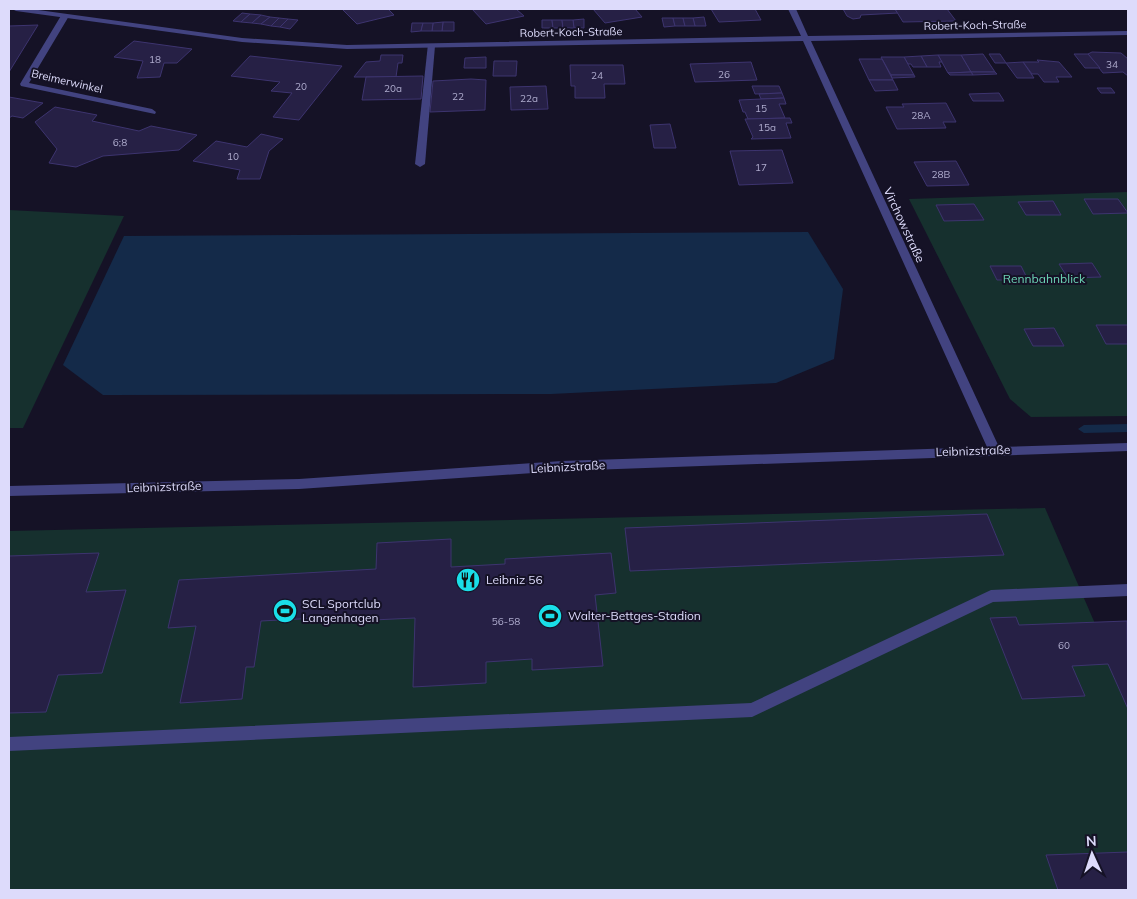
<svg xmlns="http://www.w3.org/2000/svg" width="1137" height="899" font-family="Mulish,sans-serif">
	<style>
		.green { fill: #16302e }
		.water { fill: #142a49 }
		.lines { fill: none; stroke-linecap: round; stroke-linejoin: round }
		.stream { fill: #142a49; fill-rule: evenodd }
		.building { fill: #262045; stroke: #3d346f }
		.service { fill: #424380; fill-rule: evenodd }
		.minor { fill: #424380; fill-rule: evenodd }
		.labels { text-anchor: middle; stroke-width: 4; stroke-linejoin: round; paint-order: stroke }
		.number-label { font-size: 10px; fill: #afacce }
		.far-street-label { font-size: 11px; fill: #dddbfb; stroke: #151226 }
		.street-label { font-size: 12px; fill: #dddbfb; stroke: #151226 }
		.park-label { font-size: 12px; fill: #6dd5b6; stroke: #151226 }
		.poi-label { font-size: 12px; fill: #dddbfb; stroke: #151226; text-anchor: start }
	</style>
	<rect width="100%" height="100%" fill="#151226"/>
	<g class="green">
		<path d="M1128,192V416L1031,417L1010,399L909,199Z"/>
		<path d="M9,210L124,216L23,428H9Z"/>
		<path d="M1045,508L1128,700V890H9V531Z"/>
	</g>
	<path class="water" d="M808,232L843,289L834,359L776,383L551,394L103,395L63,365L124,236Z"/>
	<g class="lines">
		<path class="stream" d="M1128,424V432L1084,433L1078,429L1084,425Z"/>
	</g>
	<g class="building">
		<path d="M342,9H388L394,15L357,24Z"/>
		<path d="M472,9H516L524,16L486,24Z"/>
		<path d="M593,9H635L642,17L605,23Z"/>
		<path d="M711,9H755L761,20L719,22Z"/>
		<path d="M843,9H895L898,13L861,15L860,18L853,19L847,16Z"/>
		<path d="M895,9H947L956,21L903,22Z"/>
		<path d="M242,13L250,14L241,22L233,21Z"/>
		<path d="M250,14L261,15L252,23L241,22Z"/>
		<path d="M261,15L270,17L261,24L252,23Z"/>
		<path d="M270,17L279,18L271,26L261,24Z"/>
		<path d="M704,17L706,26H695L693,18Z"/>
		<path d="M279,18L288,19L280,27L271,26Z"/>
		<path d="M662,18H673L675,26L664,27Z"/>
		<path d="M673,18H683L685,26H675Z"/>
		<path d="M683,18H693L695,26H685Z"/>
		<path d="M288,19L298,20L290,29L280,27Z"/>
		<path d="M584,19V28H574L573,20Z"/>
		<path d="M542,20H552L553,28H542Z"/>
		<path d="M552,20H562L563,28H553Z"/>
		<path d="M562,20H573L574,28H563Z"/>
		<path d="M443,22H454V31H442Z"/>
		<path d="M443,22L442,31H432L433,23Z"/>
		<path d="M412,23H423L421,31L411,32Z"/>
		<path d="M423,23H433L432,31H421Z"/>
		<path d="M38,25L9,72V26Z"/>
		<path d="M134,41L192,49L177,63H164L160,77L137,78L143,61L114,57Z"/>
		<path d="M1092,52L1121,53L1128,59V76L1123,72L1103,73L1088,54Z"/>
		<path d="M983,54L995,72H971L961,55Z"/>
		<path d="M989,54H1000L1006,63H995Z"/>
		<path d="M1074,54H1088L1100,68H1085Z"/>
		<path d="M381,55H403L402,63H398L396,77H354L366,62L380,61Z"/>
		<path d="M938,55H961L971,72L948,73Z"/>
		<path d="M938,55L942,62H939L941,67H927L921,56Z"/>
		<path d="M250,56L342,66L299,120L273,117L292,93L271,91L280,82L231,76Z"/>
		<path d="M921,56L927,67H913L911,64H908L904,57Z"/>
		<path d="M486,57V68H464L465,58Z"/>
		<path d="M881,57H904L914,75H891Z"/>
		<path d="M859,59H882L893,80H869Z"/>
		<path d="M1037,60L1059,62L1072,77H1056L1059,82H1044L1038,74H1032L1023,62H1039Z"/>
		<path d="M494,61H517L516,76H493Z"/>
		<path d="M751,62L757,80L695,82L690,64Z"/>
		<path d="M1023,62L1034,78H1017L1006,63Z"/>
		<path d="M570,65H623L625,84H604L605,98H575V86H571Z"/>
		<path d="M971,72H995L997,74L973,75Z"/>
		<path d="M971,72L973,75H950L948,73Z"/>
		<path d="M891,75H914L915,77L892,78Z"/>
		<path d="M423,76L421,99L362,100L366,77Z"/>
		<path d="M471,79L486,80L485,110L430,112L433,81Z"/>
		<path d="M869,80H893L898,90L875,91Z"/>
		<path d="M546,86L548,109L511,110L510,87Z"/>
		<path d="M752,86H779L782,93L755,94Z"/>
		<path d="M1097,88H1111L1115,93H1101Z"/>
		<path d="M782,93L784,98L761,99L759,94Z"/>
		<path d="M999,93L1004,101H973L969,94Z"/>
		<path d="M9,97L43,103L23,118L12,116L9,118Z"/>
		<path d="M784,98L786,104H779L785,118L748,119L745,112H743L739,100Z"/>
		<path d="M946,103L956,122H943L946,128L897,129L886,107H904L902,104Z"/>
		<path d="M55,107L97,115L92,121L139,131L151,126L197,135L179,150L103,156L76,167L49,163L57,149L35,122Z"/>
		<path d="M790,118L792,123H786L791,138L751,139L753,137L745,119Z"/>
		<path d="M670,124L676,148H654L650,125Z"/>
		<path d="M261,134L283,139L269,151L260,179H237L240,170L193,161L216,141L247,147Z"/>
		<path d="M782,150L793,183L739,185L730,151Z"/>
		<path d="M956,161L969,185L927,186L914,162Z"/>
		<path d="M1084,199H1118L1128,213L1093,214Z"/>
		<path d="M1053,201L1061,215H1026L1018,202Z"/>
		<path d="M974,204L984,220L944,221L936,205Z"/>
		<path d="M1092,263L1101,277L1068,278L1059,264Z"/>
		<path d="M990,266H1021L1028,280H997Z"/>
		<path d="M1096,325H1128V344H1106Z"/>
		<path d="M1054,328L1064,346H1033L1024,329Z"/>
		<path d="M987,514L1004,555L630,571L625,528Z"/>
		<path d="M451,539V567L505,564V559L611,553L616,593L595,595L603,666L532,670V659L486,662V683L413,687L415,618L373,620L374,615L261,621L254,667H246L242,699L180,703L196,626L168,628L179,580L376,569L377,543Z"/>
		<path d="M99,553L86,592L126,590L102,673L58,675L46,712L9,713V556Z"/>
		<path d="M1016,617L1019,625L1127,621L1128,709L1108,664L1072,666L1085,696L1022,699L990,618Z"/>
		<path d="M1128,852V890H1058L1046,855Z"/>
	</g>
	<g class="lines">
		<g class="service">
			<path d="M62,14L69,16L29,83L152,109L156,112L155,114L21,86L20,84Z"/>
			<path d="M428,44L435,46L425,164L420,167L415,164Z"/>
			<path d="M1128,584V596L993,602L752,717L9,751V737L751,703L991,590Z"/>
		</g>
		<path class="minor" d="M12,9H31L242,38L347,45L801,36L788,9H796L808,36L1128,31V35L811,41L999,447L1128,443V451L562,471L299,489L9,496V486L299,479L562,461L987,447L803,41L347,49L242,42L16,11Z"/>
	</g>
	<defs>
		<g id="restaurant-disc" transform="scale(1.25)"><circle r="9.5" fill="#1adee8" stroke="#151226"/><path d="M-5-6h1v4h1v-4h1v4h1v-4h1v5L-1.5 .5V6h-2V.5L-5-1ZM5-6V6H3V1.5H1.5Q1.5-4 5-6Z" fill="#111"/></g>
		<g id="stadium-disc" transform="scale(1.25)"><circle r="9.5" fill="#1adee8" stroke="#151226"/><path d="M0-5a6.5 5 0 1 0 0 10a6.5 5 0 1 0 0-10ZM-3.5-1.8h7v3.6h-7Z" fill="#111"/></g>
	</defs>
	<g fill-rule="evenodd">
		<use href="#restaurant-disc" x="468" y="580"/>
		<use href="#stadium-disc" x="285" y="611"/>
		<use href="#stadium-disc" x="550" y="616"/>
	</g>
	<g class="labels">
		<g class="number-label">
			<text x="155" y="63">18</text>
			<text x="1112" y="68">34</text>
			<text x="724" y="78">26</text>
			<text x="597" y="79">24</text>
			<text x="301" y="90">20</text>
			<text x="393" y="92">20a</text>
			<text x="458" y="100">22</text>
			<text x="529" y="102">22a</text>
			<text x="761" y="112">15</text>
			<text x="921" y="119">28A</text>
			<text x="767" y="131">15a</text>
			<text x="120" y="146">6;8</text>
			<text x="233" y="160">10</text>
			<text x="761" y="171">17</text>
			<text x="941" y="178">28B</text>
			<text x="506" y="625">56-58</text>
			<text x="1064" y="649">60</text>
		</g>
		<g class="far-street-label">
			<text transform="translate(975 25) rotate(-1)" y="4">Robert-Koch-Straße</text>
			<text transform="translate(571 32) rotate(-1)" y="4">Robert-Koch-Straße</text>
			<text transform="translate(67 81) rotate(13)" y="4">Breimerwinkel</text>
		</g>
		<g class="street-label">
			<text transform="translate(904 225) rotate(65)" y="4">Virchowstraße</text>
			<text transform="translate(973 451) rotate(-2)" y="4">Leibnizstraße</text>
			<text transform="translate(568 467) rotate(-3)" y="4">Leibnizstraße</text>
			<text transform="translate(164 487) rotate(-2)" y="4">Leibnizstraße</text>
		</g>
		<g class="park-label">
			<text x="1044" y="283">Rennbahnblick</text>
		</g>
		<g class="poi-label">
			<text x="486" y="584">Leibniz 56</text>
			<text x="302" y="608">SCL Sportclub<tspan x="302" dy="14">Langenhagen</tspan></text>
			<text x="568" y="620">Walter-Bettges-Stadion</text>
		</g>
	</g>
	<rect width="1137" height="899" fill="none" stroke="#dddbfb" stroke-width="20"/>
	<g transform="translate(1092 854) rotate(357)" stroke="#151226" stroke-width="4" paint-order="stroke">
	<path d="M0-4L9 19L0 12L-9 19Z" fill="#dddbfb"/>
	<text y="-8" font-size="14" font-weight="bold" text-anchor="middle" fill="#dddbfb">N</text>
	</g>
</svg>
